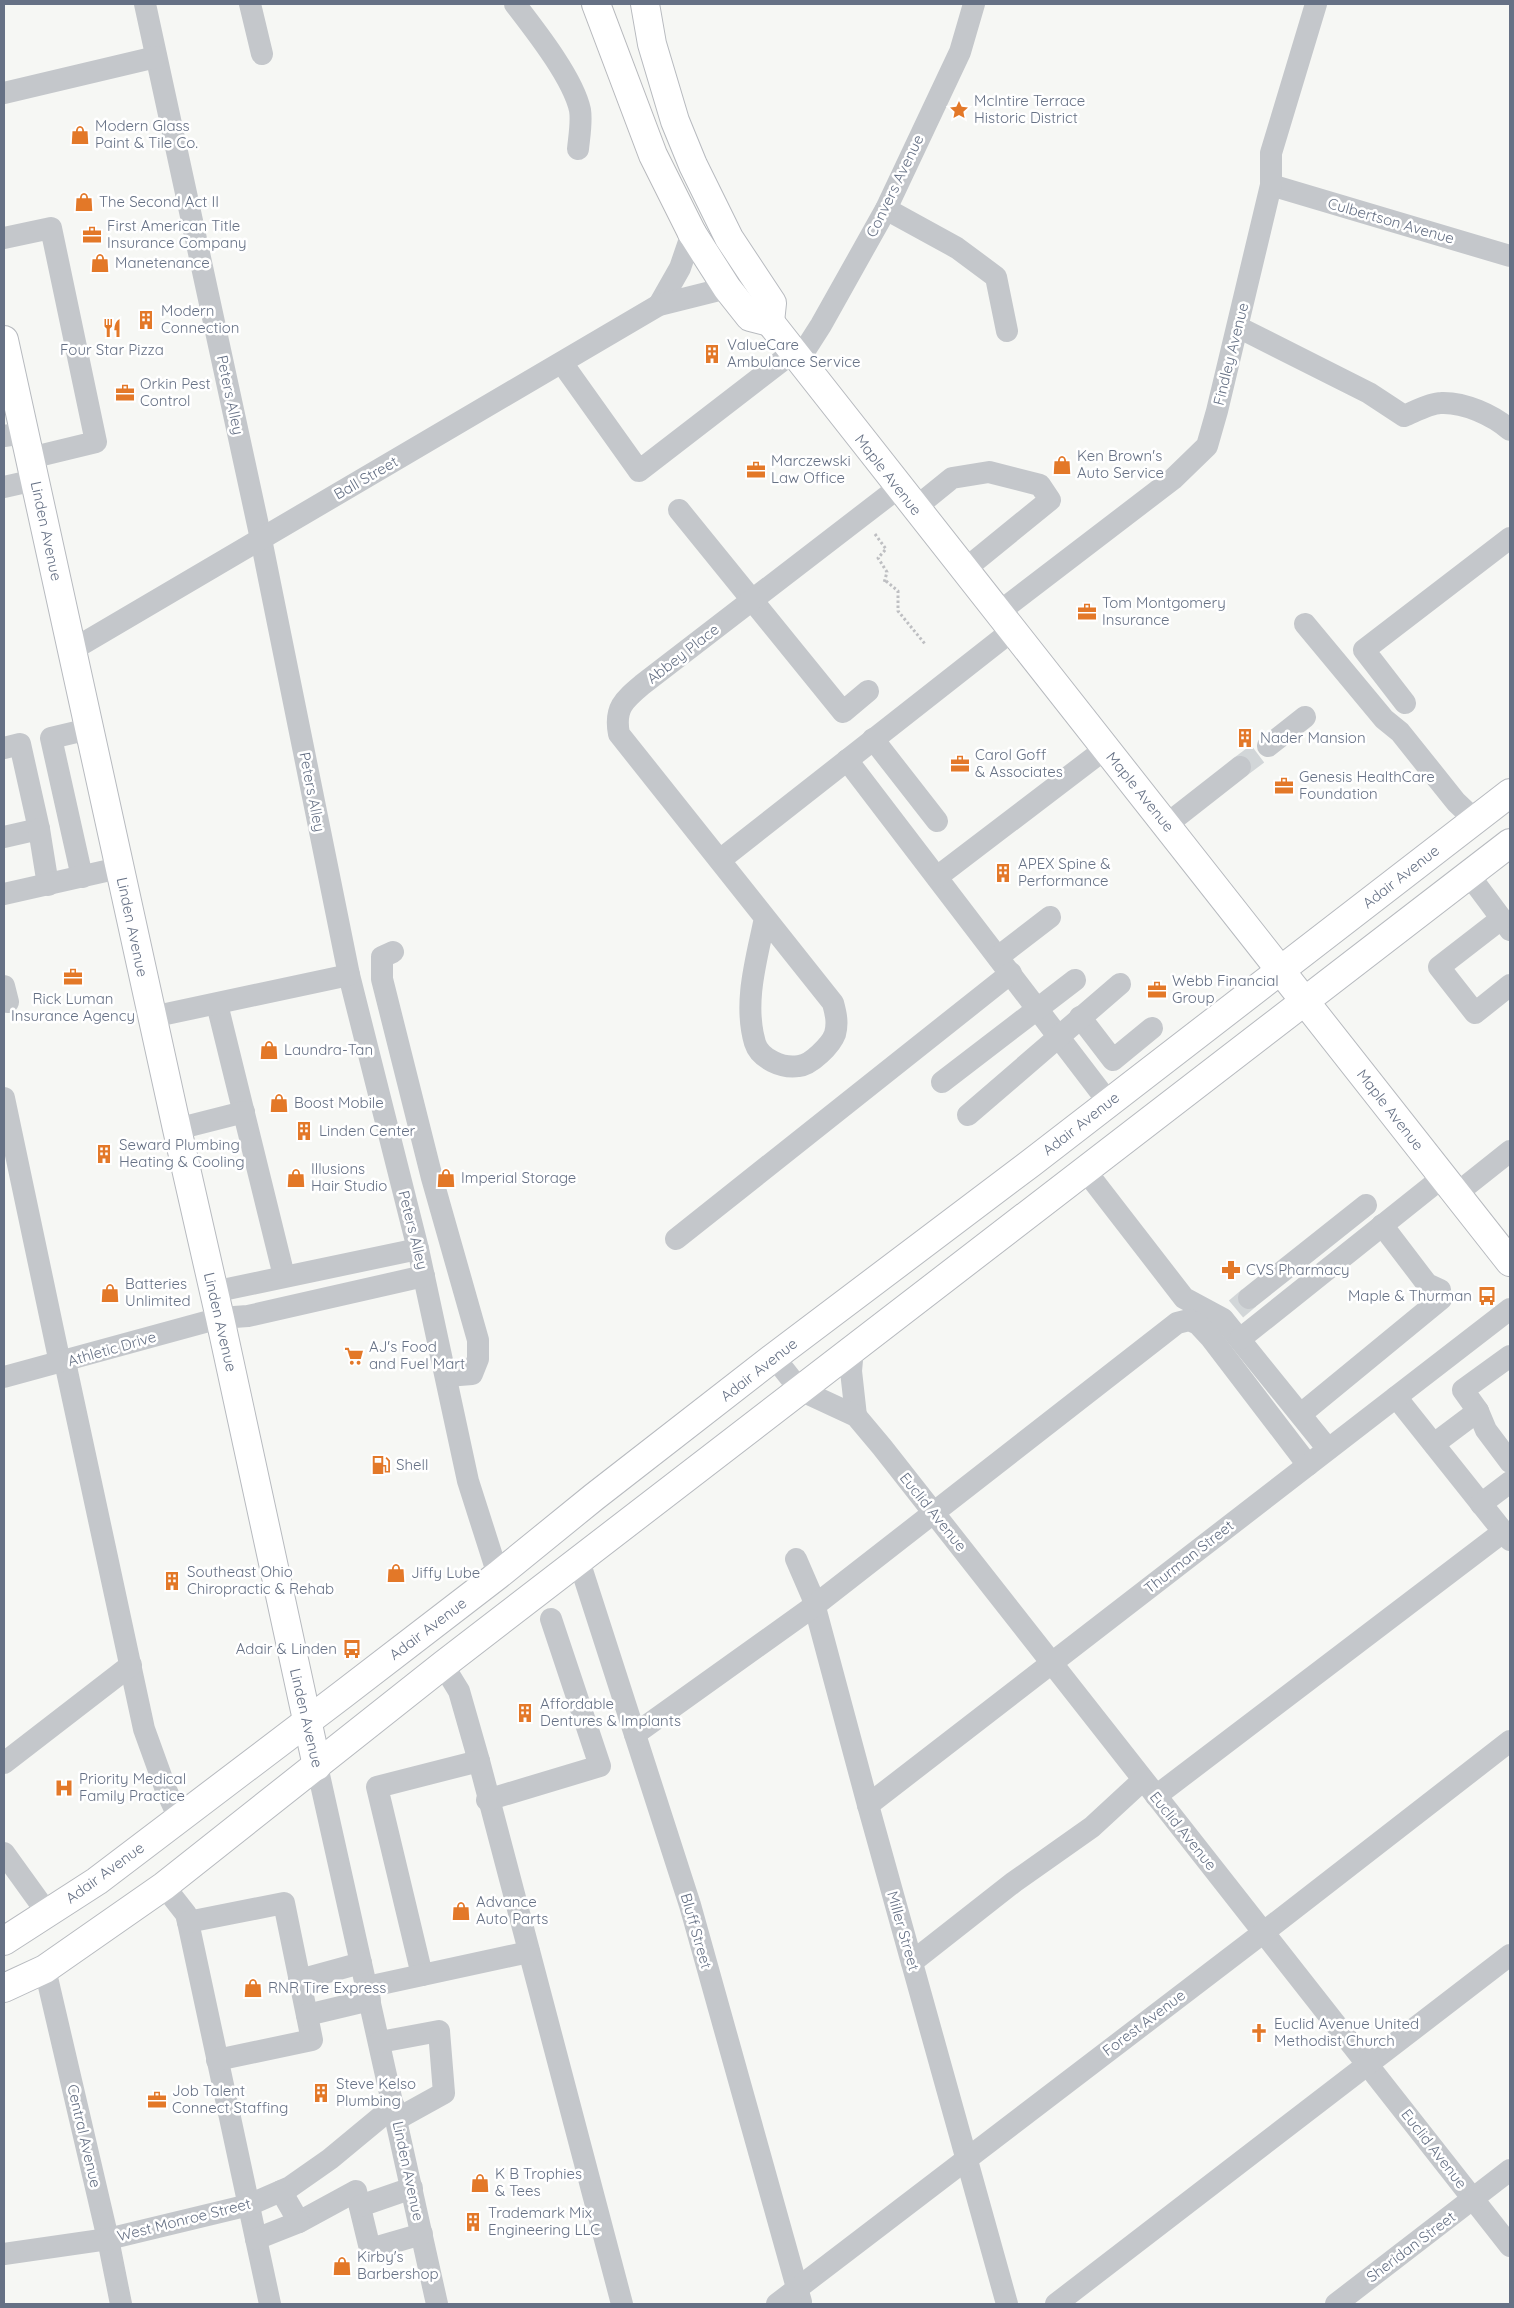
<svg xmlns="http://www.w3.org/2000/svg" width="1514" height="2308" font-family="Quicksand,sans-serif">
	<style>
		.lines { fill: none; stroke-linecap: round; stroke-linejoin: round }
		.minor-tunnel { stroke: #d2d6d8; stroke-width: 22; stroke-dasharray: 22 11; stroke-linecap: butt }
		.major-casing { stroke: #b7babf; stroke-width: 30 }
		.highway-casing { stroke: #b7b9bd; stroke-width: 30 }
		.path { stroke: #bebfc2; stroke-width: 3; stroke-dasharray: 2.5 2.5; stroke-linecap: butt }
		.minor { stroke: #c4c7cb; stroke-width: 22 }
		.major { stroke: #fff; stroke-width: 28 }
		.highway { stroke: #fff; stroke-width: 28 }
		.labels { text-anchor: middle; stroke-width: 5; stroke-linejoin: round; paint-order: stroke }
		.poi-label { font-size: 15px; fill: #667185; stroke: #fff; text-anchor: start }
		.street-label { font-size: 15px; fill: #667185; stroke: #fff }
	</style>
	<rect width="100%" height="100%" fill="#f6f7f4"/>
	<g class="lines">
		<g class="minor-tunnel">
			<path d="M1240,767L1268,746"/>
			<path d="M1236,1309L1249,1298"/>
		</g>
		<g class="major-casing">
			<g id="major">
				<path d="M645,4L652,44L675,121L693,165L729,238L772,303L770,322"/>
				<path d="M692,233L727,288L750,317L770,322"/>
				<path d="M770,322L1510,1262"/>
				<path d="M4,340L177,1129L220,1318L317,1766"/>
				<path d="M4,1941L97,1881L342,1695L498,1575L594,1497L774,1357L1031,1163L1510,793"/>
				<path d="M4,1988L45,1969L164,1886L443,1665L1510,843"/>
			</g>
		</g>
		<g class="highway-casing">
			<path id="highway" d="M596,4L653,155L692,233"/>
		</g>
		<g class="path">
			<path d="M875,534L886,549L878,558L887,572L884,583"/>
			<path d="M886,581L898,591V611L925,644"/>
		</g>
		<g class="minor">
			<path d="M145,4L261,539L349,975L418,1249L468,1481L498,1575"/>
			<path d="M250,4L262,54"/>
			<path d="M515,4C535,30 573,78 580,110C582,122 579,138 578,149"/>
			<path d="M4,93L156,57"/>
			<path d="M1271,185L1510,256"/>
			<path d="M886,209L957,248L996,277L1007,331"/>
			<path d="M4,238L51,228L96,442L30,458"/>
			<path d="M659,305L680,268L692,233"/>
			<path d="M1238,327L1369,393L1404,416C1414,412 1430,403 1441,403C1464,402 1493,415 1510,430"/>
			<path d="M798,361L821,325L886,209L960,52L974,4"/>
			<path d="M562,363L639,471L792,353"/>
			<path d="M4,436L24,433"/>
			<path d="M4,487L35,480"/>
			<path d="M915,508L952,478L989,472L1040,485L1050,500L964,570"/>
			<path d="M679,510L843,712L868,691"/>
			<path d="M998,613L1173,479L1207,446L1217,411L1271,185V153L1316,4"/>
			<path d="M1305,624L1384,719L1400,732L1456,802L1475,820"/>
			<path d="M72,650L659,305L727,288"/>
			<path d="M1405,703L1364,650L1510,538"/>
			<path d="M873,739L937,821"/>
			<path d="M1268,746L1305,717"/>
			<path d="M4,748L20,744L39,829L4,837"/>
			<path d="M847,760L1109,1103"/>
			<path d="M1166,825L1240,767"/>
			<path d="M39,829L48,885"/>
			<path d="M720,860L1013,630"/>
			<path d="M1469,875L1510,930"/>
			<path d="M82,877L51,738L89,729"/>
			<path d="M937,877L1105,749"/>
			<path d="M4,894L119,868"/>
			<path d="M765,918C757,958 743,1002 755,1043C760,1059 783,1069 799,1066C811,1065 831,1045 835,1034C838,1023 836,1014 833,1003L619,734C614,708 624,700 643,684L898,488"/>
			<path d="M1501,919L1439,967L1475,1013L1510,985"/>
			<path d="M393,952L382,957V979L432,1178L478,1340V1359L472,1374L447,1376"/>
			<path d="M998,957L1050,917"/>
			<path d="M4,986L8,1002"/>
			<path d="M217,1004L284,1276"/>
			<path d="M152,1017L349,975"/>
			<path d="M1080,1017L1113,1060L1152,1028"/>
			<path d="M942,1082L1075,980"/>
			<path d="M4,1098L60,1363"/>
			<path d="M968,1115L1120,984"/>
			<path d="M177,1129L244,1112"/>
			<path d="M1085,1170L1184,1298L1223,1319L1328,1449"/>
			<path d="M1456,1194L1510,1151"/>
			<path d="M676,1239L1011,973"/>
			<path d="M213,1292L418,1249"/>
			<path d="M1249,1298L1366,1205"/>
			<path d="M1240,1339L1443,1177"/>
			<path d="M853,1349L851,1371L856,1416"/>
			<path d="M1510,1356L1463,1390L1478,1411L1486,1430L1510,1462"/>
			<path d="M774,1357L800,1390L856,1416L882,1447L1510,2246"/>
			<path d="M65,1362L144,1729L166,1790L179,1818"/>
			<path d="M4,1377L220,1318L248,1316L424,1276"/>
			<path d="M1396,1397L1510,1540"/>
			<path d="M1301,1414L1441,1299L1440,1290L1427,1284L1382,1225"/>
			<path d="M1434,1444L1478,1411"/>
			<path d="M1481,1504L1510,1482"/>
			<path d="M796,1559L812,1596L868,1805L1007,2304"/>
			<path d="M579,1561L690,1905L801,2302"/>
			<path d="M443,1665L459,1691L479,1761L622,2304"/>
			<path d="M635,1734L814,1606L1177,1323L1189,1320L1198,1324L1211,1338L1308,1465"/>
			<path d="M4,1763L131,1665"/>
			<path d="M317,1766L437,2304"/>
			<path d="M1156,1796L1503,1532"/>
			<path d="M487,1800L600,1766L551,1619"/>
			<path d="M868,1805L1510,1309"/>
			<path d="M4,1853L48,1914"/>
			<path d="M164,1886L186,1914L188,1922L270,2304"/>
			<path d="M188,1922L284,1903L312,2040L217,2060"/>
			<path d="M912,1962L1014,1882L1092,1827L1143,1780"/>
			<path d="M45,1969L108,2239L121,2304"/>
			<path d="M422,1975L377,1787L479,1761"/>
			<path d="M299,1980L361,1963"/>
			<path d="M367,1987L529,1952"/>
			<path d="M307,2015L370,2000"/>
			<path d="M380,2042L439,2031L444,2093L397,2119"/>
			<path d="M281,2191L299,2222L356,2191L370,2249L422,2234"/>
			<path d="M360,2206L412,2188"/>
			<path d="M256,2239L299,2222"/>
			<path d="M4,2254L108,2239L249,2205L290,2187L330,2159L394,2106"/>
			<path d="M777,2304L1264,1932L1510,1741"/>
			<path d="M1056,2304L1510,1955"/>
			<path d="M1336,2304L1510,2170"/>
		</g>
		<use href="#major" class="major"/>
		<use href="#highway" class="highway"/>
	</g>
	<defs>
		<g id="sight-bare" transform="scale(1.5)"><path d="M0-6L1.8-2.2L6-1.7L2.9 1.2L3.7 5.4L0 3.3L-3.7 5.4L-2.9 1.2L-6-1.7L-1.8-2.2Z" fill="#e37828" stroke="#fff" stroke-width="2.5" paint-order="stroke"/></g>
		<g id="shop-bare" transform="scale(1.5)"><path d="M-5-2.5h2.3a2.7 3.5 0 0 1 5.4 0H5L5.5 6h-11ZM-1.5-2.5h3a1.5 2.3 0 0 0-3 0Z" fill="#e37828" stroke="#fff" stroke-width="2.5" paint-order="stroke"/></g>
		<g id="office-bare" transform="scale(1.5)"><path d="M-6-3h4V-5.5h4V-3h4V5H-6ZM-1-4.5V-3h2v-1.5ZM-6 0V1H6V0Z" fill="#e37828" stroke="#fff" stroke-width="2.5" paint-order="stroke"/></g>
		<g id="building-bare" transform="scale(1.5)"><path d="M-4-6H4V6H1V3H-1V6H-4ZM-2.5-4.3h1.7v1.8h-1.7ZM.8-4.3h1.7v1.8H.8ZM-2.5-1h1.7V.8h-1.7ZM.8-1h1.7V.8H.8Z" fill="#e37828" stroke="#fff" stroke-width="2.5" paint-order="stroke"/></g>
		<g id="restaurant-bare" transform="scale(1.5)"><path d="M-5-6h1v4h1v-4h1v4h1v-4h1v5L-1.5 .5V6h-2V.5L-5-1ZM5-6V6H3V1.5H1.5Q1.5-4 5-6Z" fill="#e37828" stroke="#fff" stroke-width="2.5" paint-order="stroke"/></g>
		<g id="pharmacy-bare" transform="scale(1.5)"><path d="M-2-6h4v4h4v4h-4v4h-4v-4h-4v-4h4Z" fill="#e37828" stroke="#fff" stroke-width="2.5" paint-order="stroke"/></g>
		<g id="bus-bare" transform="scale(1.5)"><path d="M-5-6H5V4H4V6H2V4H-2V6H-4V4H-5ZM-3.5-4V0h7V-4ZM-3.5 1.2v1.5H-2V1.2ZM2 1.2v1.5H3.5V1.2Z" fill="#e37828" stroke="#fff" stroke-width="2.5" paint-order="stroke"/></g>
		<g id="supermarket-bare" transform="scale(1.5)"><path d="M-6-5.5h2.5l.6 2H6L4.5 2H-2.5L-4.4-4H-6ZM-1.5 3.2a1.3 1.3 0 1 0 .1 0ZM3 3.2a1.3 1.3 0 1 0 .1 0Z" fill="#e37828" stroke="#fff" stroke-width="2.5" paint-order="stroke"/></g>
		<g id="fuel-bare" transform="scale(1.5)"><path d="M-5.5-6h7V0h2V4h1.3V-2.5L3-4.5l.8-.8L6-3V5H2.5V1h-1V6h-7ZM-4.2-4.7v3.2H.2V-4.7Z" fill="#e37828" stroke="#fff" stroke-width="2.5" paint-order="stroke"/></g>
		<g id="hospital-bare" transform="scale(1.5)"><path d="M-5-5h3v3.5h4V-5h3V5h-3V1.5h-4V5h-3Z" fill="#e37828" stroke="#fff" stroke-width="2.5" paint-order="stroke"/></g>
		<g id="church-bare" transform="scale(1.5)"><path d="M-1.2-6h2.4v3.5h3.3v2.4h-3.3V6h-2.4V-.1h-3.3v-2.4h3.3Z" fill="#e37828" stroke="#fff" stroke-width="2.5" paint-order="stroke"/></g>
	</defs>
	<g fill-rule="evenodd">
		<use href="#sight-bare" x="959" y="110"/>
		<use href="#shop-bare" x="80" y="135"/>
		<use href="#shop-bare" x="84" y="202"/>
		<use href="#office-bare" x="92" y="235"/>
		<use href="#shop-bare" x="100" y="263"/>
		<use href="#building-bare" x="146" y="320"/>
		<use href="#restaurant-bare" x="112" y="328"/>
		<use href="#building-bare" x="712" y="354"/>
		<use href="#office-bare" x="125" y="393"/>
		<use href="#shop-bare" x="1062" y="465"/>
		<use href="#office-bare" x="756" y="470"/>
		<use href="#office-bare" x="1087" y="612"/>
		<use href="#building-bare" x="1245" y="738"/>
		<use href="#office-bare" x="960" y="764"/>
		<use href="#office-bare" x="1284" y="786"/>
		<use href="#building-bare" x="1003" y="873"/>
		<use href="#office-bare" x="73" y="977"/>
		<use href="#office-bare" x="1157" y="990"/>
		<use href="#shop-bare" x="269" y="1050"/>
		<use href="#shop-bare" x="279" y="1103"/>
		<use href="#building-bare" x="304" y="1131"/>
		<use href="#building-bare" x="104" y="1154"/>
		<use href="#shop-bare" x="296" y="1178"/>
		<use href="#shop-bare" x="446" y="1178"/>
		<use href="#pharmacy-bare" x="1231" y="1270"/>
		<use href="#shop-bare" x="110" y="1293"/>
		<use href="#bus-bare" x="1487" y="1296"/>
		<use href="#supermarket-bare" x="354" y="1356"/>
		<use href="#fuel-bare" x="381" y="1465"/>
		<use href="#shop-bare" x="396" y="1573"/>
		<use href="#building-bare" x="172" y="1581"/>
		<use href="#bus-bare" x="352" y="1649"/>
		<use href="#building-bare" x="525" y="1713"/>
		<use href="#hospital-bare" x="64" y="1788"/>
		<use href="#shop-bare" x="461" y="1911"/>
		<use href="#shop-bare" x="253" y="1988"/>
		<use href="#church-bare" x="1259" y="2033"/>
		<use href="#building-bare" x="321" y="2093"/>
		<use href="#office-bare" x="157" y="2100"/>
		<use href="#shop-bare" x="480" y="2183"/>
		<use href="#building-bare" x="473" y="2222"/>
		<use href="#shop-bare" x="342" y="2266"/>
	</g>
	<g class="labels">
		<g class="poi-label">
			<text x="974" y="106">McIntire Terrace<tspan x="974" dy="17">Historic District</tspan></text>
			<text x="95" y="131">Modern Glass<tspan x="95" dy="17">Paint &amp; Tile Co.</tspan></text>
			<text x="99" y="207">The Second Act II</text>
			<text x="107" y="231">First American Title<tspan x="107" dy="17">Insurance Company</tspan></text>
			<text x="115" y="268">Manetenance</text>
			<text x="161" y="316">Modern<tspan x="161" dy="17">Connection</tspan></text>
			<text x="727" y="350">ValueCare<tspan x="727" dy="17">Ambulance Service</tspan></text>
			<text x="112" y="355" text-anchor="middle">Four Star Pizza</text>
			<text x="140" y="389">Orkin Pest<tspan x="140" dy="17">Control</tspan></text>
			<text x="1077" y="461">Ken Brown's<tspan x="1077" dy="17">Auto Service</tspan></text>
			<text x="771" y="466">Marczewski<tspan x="771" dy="17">Law Office</tspan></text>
			<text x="1102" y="608">Tom Montgomery<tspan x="1102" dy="17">Insurance</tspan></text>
			<text x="1260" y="743">Nader Mansion</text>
			<text x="975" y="760">Carol Goff<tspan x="975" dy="17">&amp; Associates</tspan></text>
			<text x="1299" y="782">Genesis HealthCare<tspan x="1299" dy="17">Foundation</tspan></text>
			<text x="1018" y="869">APEX Spine &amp;<tspan x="1018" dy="17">Performance</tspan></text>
			<text x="1172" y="986">Webb Financial<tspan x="1172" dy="17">Group</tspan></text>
			<text x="73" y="1004" text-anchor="middle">Rick Luman<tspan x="73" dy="17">Insurance Agency</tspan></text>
			<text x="284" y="1055">Laundra-Tan</text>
			<text x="294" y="1108">Boost Mobile</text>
			<text x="319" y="1136">Linden Center</text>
			<text x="119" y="1150">Seward Plumbing<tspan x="119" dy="17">Heating &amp; Cooling</tspan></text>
			<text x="311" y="1174">Illusions<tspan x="311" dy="17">Hair Studio</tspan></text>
			<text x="461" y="1183">Imperial Storage</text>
			<text x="1246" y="1275">CVS Pharmacy</text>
			<text x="125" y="1289">Batteries<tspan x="125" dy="17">Unlimited</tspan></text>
			<text x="1472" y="1301" text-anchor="end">Maple &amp; Thurman</text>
			<text x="369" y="1352">AJ's Food<tspan x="369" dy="17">and Fuel Mart</tspan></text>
			<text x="396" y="1470">Shell</text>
			<text x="187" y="1577">Southeast Ohio<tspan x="187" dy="17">Chiropractic &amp; Rehab</tspan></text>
			<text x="411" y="1578">Jiffy Lube</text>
			<text x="337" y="1654" text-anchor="end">Adair &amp; Linden</text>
			<text x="540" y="1709">Affordable<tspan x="540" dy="17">Dentures &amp; Implants</tspan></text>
			<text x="79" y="1784">Priority Medical<tspan x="79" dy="17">Family Practice</tspan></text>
			<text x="476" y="1907">Advance<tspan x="476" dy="17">Auto Parts</tspan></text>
			<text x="268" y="1993">RNR Tire Express</text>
			<text x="1274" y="2029">Euclid Avenue United<tspan x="1274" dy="17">Methodist Church</tspan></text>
			<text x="336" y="2089">Steve Kelso<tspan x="336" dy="17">Plumbing</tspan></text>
			<text x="172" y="2096">Job Talent<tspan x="172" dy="17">Connect Staffing</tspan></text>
			<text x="495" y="2179">K B Trophies<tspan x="495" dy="17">&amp; Tees</tspan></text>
			<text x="488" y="2218">Trademark Mix<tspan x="488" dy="17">Engineering LLC</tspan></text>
			<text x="357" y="2262">Kirby's<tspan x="357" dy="17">Barbershop</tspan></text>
		</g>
		<g class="street-label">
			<text transform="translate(895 186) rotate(-64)" y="5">Convers Avenue</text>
			<text transform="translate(1391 221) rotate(16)" y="5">Culbertson Avenue</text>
			<text transform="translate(1231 354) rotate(-76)" y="5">Findley Avenue</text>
			<text transform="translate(230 395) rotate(78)" y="5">Peters Alley</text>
			<text transform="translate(888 475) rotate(52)" y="5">Maple Avenue</text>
			<text transform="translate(366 478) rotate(-30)" y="5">Ball Street</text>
			<text transform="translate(46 531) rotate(78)" y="5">Linden Avenue</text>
			<text transform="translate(683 654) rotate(-38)" y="5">Abbey Place</text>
			<text transform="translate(312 792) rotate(79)" y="5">Peters Alley</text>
			<text transform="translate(1140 792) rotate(51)" y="5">Maple Avenue</text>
			<text transform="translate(1401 877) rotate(-38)" y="5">Adair Avenue</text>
			<text transform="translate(132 927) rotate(78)" y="5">Linden Avenue</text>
			<text transform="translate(1390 1110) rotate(52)" y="5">Maple Avenue</text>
			<text transform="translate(1081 1124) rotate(-38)" y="5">Adair Avenue</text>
			<text transform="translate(413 1230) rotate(76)" y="5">Peters Alley</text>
			<text transform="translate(220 1322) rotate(77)" y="5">Linden Avenue</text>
			<text transform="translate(112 1349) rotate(-16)" y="5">Athletic Drive</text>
			<text transform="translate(759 1370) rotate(-38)" y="5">Adair Avenue</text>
			<text transform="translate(933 1512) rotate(51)" y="5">Euclid Avenue</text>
			<text transform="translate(1189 1557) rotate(-38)" y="5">Thurman Street</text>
			<text transform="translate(428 1629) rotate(-37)" y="5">Adair Avenue</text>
			<text transform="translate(306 1718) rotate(77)" y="5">Linden Avenue</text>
			<text transform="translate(1183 1831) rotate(51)" y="5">Euclid Avenue</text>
			<text transform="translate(105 1873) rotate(-36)" y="5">Adair Avenue</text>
			<text transform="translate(696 1931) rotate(74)" y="5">Bluff Street</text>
			<text transform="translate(903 1931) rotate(74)" y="5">Miller Street</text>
			<text transform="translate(1144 2023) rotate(-37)" y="5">Forest Avenue</text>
			<text transform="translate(84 2136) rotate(77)" y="5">Central Avenue</text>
			<text transform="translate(1434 2149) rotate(52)" y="5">Euclid Avenue</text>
			<text transform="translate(408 2171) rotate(78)" y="5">Linden Avenue</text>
			<text transform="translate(184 2220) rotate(-14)" y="5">West Monroe Street</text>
			<text transform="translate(1411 2247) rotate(-37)" y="5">Sheridan Street</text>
		</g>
	</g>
	<rect width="1514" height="2308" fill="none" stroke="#667185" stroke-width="10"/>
</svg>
